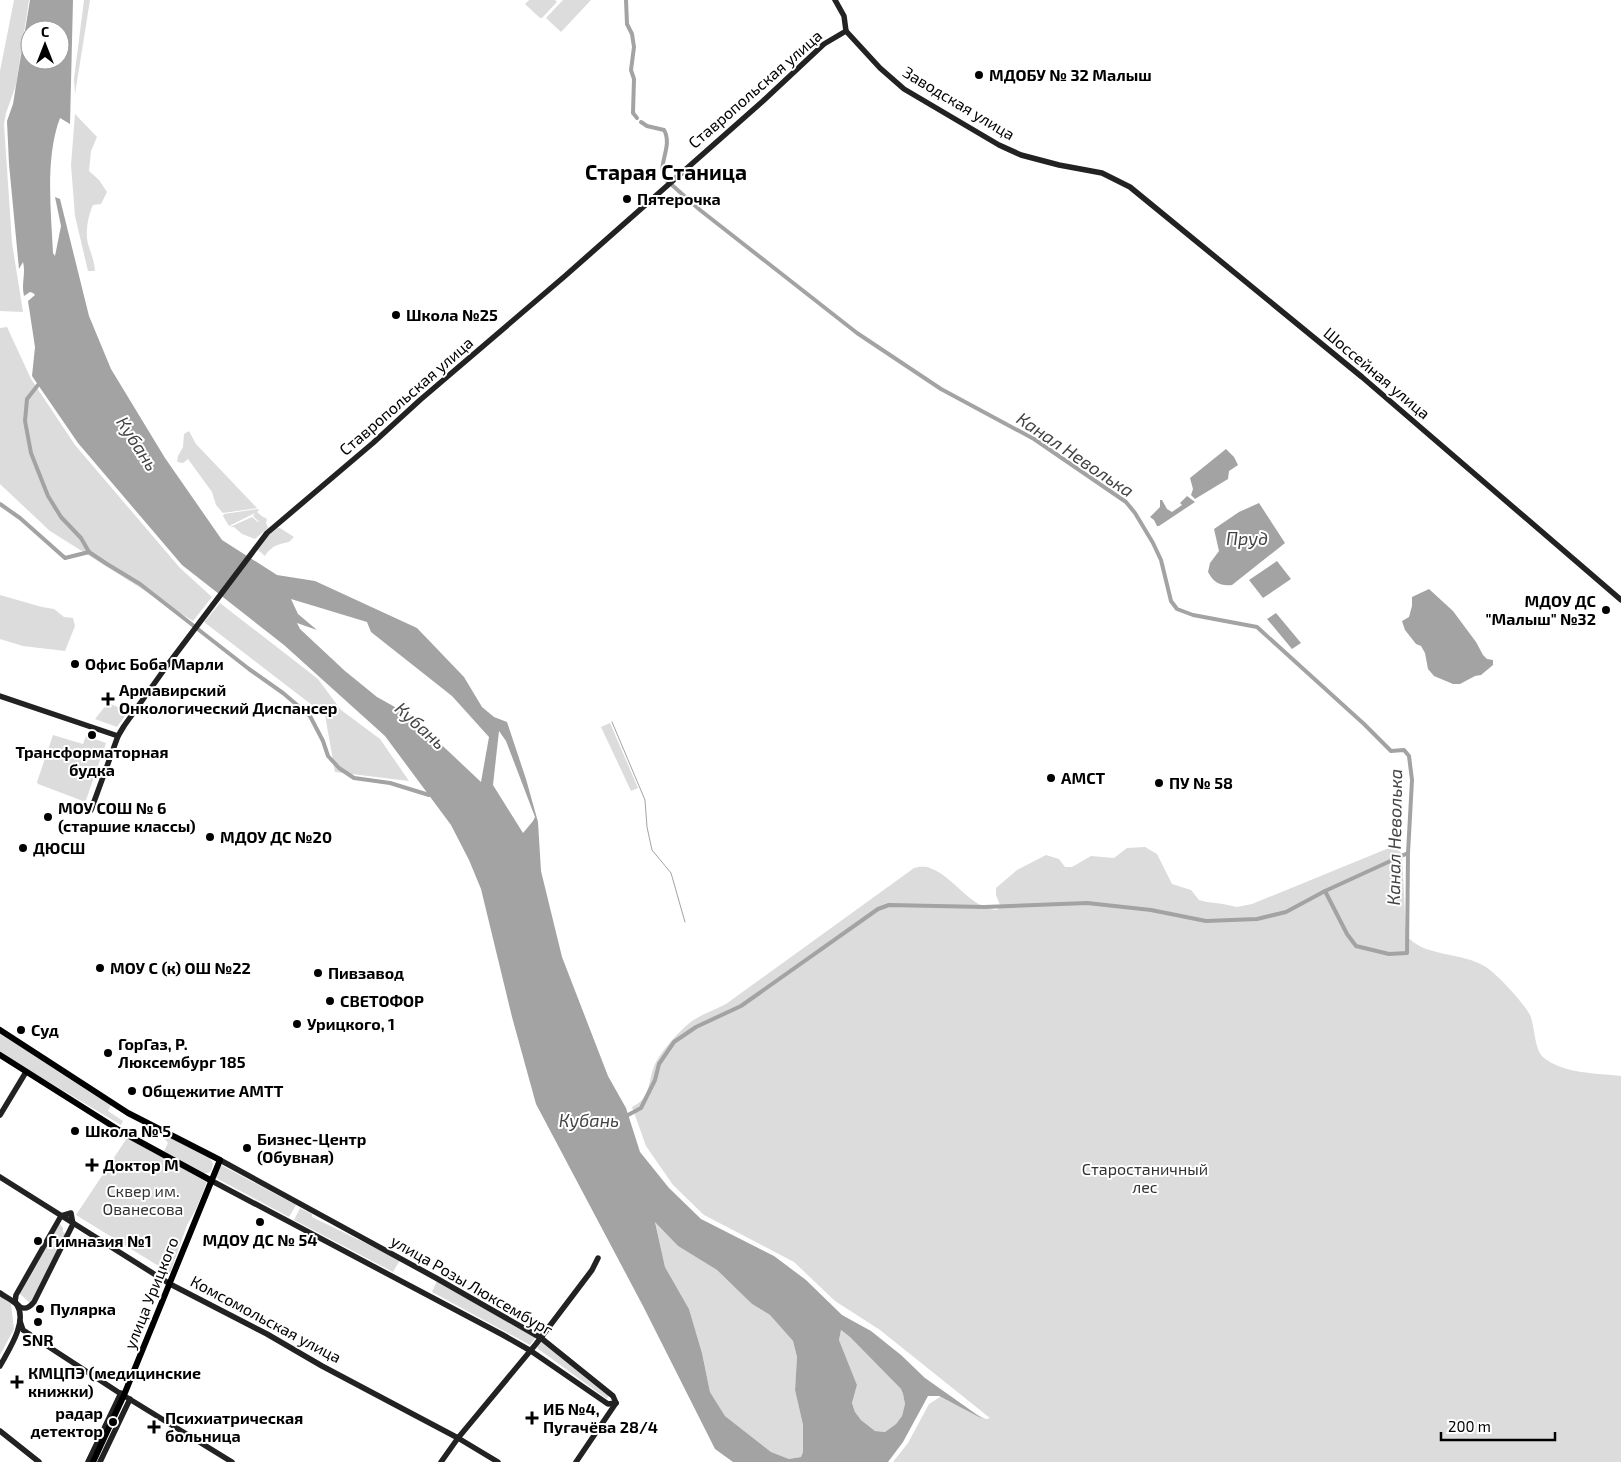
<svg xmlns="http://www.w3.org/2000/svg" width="1621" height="1462" font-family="'Exo 2',sans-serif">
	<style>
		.green { fill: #dcdcdc }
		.water { fill: #a3a3a3; fill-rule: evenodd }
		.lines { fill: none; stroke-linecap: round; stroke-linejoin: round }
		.stream { stroke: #a3a3a3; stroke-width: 1 }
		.canal { stroke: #a3a3a3; stroke-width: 4 }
		.secondary { stroke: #222; stroke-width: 5.5 }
		.primary { stroke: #000; stroke-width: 6 }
		.poi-dot { fill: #000; stroke: #fff; stroke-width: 2 }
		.labels { text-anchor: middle; stroke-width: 4; stroke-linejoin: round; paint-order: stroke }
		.poi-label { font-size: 16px; font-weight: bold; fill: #000; stroke: #fff; text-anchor: start }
		.street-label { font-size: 16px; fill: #000; stroke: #fff }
		.park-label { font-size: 16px; fill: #333; stroke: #fff }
		.water-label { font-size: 18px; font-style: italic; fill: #444; stroke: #fff }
		.district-label { font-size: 21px; font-weight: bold; fill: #000; stroke: #fff }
	</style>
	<rect width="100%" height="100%" fill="#fff"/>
	<g class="green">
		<path d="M14,0H29L16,85L6,113L4,124L12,243L23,312L0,311V71Z"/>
		<path d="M84,0H90L75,94L74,79Z"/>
		<path d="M529,0H555L557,2L542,18H540L525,4Z"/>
		<path d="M563,0H591L561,32L546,18Z"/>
		<path d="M75,114L97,137L91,151L89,171L99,180L107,192L101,204L93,205C88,216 85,232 88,244C91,254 94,259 95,271H88L75,216L71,165Z"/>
		<path d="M7,327L31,379L75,445L180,568L212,597L193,621L50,531L0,484V328Z"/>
		<path d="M189,431L196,444L257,508L223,513L216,505L212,492L188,459L183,463L177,462L178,456L183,447L184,434Z"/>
		<path d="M258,509L259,510L257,512L263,517L266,518L267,520L266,523L268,528L255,539L242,534L234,527H230L252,517L258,522L260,520L258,521L253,516L255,513L229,526L223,516L224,514Z"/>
		<path d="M277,528H280L294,537L289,542C278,544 271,546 265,556L258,550L266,538Z"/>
		<path d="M0,595L42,607L54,609L64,617L73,618L75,626L65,651L23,646L0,639Z"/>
		<path d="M220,603L318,679L341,710L380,739L409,781L335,772L325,715L204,622Z"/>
		<path d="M107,704H111L128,712L117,727L95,719Z"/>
		<path d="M610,723L638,788L631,791L601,727Z"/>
		<path d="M53,735L83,744L86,736L106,743L86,800L83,801L38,784L37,782Z"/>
		<path d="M1145,847L1157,854L1172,884L1191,890L1199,900L1207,902L1223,904L1237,907L1252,904L1389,848L1397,849L1402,854L1406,935C1422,957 1463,952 1486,967C1498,975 1523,1002 1530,1015C1535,1026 1534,1050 1544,1058C1565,1074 1596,1073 1621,1076V1462H893L908,1443L929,1404L940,1397L986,1419L990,1418L880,1330L835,1301L794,1262L704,1215L673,1185L646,1146L632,1107C653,1097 647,1079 656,1062C663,1049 680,1030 692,1021C702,1014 715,1010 726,1004L914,868C919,867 925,866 930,868C955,877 968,907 997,910L1000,905L996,895V888L1017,870L1046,855L1059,859L1065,867H1072L1091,856L1114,858L1127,848Z"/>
		<path d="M0,1032L112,1103L108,1111L123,1121L121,1125L0,1053Z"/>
		<path d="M166,1135L210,1158L213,1164L211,1171L208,1173H204L164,1151L168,1143L164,1138Z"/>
		<path d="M127,1138L207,1182L196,1209L187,1225L170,1273L76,1215Z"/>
		<path d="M221,1165L296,1205L289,1217L216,1178Z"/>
		<path d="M300,1208L312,1214V1217L400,1260L393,1272L294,1220Z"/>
		<path d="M655,1221L678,1246L717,1270L752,1304L770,1315L793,1341L797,1357L795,1390L803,1425V1452L801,1457L789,1459L771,1452L725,1416L710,1392L702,1353L689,1309L665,1267Z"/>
		<path d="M59,1223L63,1228V1232L66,1234L30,1303L19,1293Z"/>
		<path d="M437,1281L536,1337L530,1345L432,1292Z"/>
		<path d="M0,1296L8,1300L11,1304L14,1329L0,1355Z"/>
		<path d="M841,1330L850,1337L901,1389L903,1394L905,1404L902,1416L896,1424L885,1432L875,1431L861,1420L855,1412L852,1403L857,1385L839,1340Z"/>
		<path d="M542,1341L609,1394L607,1399L537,1348Z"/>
	</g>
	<g class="water">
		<path d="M30,0H73L70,124L60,118C45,158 51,210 53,253L55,256L61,226L55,197L60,199L89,316L111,369L165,458L222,540L277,575L315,581L417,628L464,677L482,707L494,717L507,722L526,779L538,822L541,871L562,957L608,1076L626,1108L640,1152L669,1188L701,1219L774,1256L806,1280L842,1315L871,1331L901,1355L925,1378L983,1419L939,1396H928L903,1442L888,1462H733L715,1449L643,1306L536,1104L512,1017L481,889L469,860L451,825L385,736L284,645L182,565L78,443L32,376L35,347L28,301L35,295L33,293L30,292L24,296C21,284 26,273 23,262L19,269L9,164L7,121L13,104ZM30,30H60V60H30ZM291,599L367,622L371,632L452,696L489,737L481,782L411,716L377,697L345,671L300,629L297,623L317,630L298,614ZM499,731L506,741L535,817L533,821L523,833L493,785ZM655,1222L678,1246L717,1270L752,1304L770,1315L793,1341L797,1357L795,1390L803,1425V1452L801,1457L789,1459L771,1452L725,1416L710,1392L702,1353L689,1309L665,1267ZM841,1330L850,1337L901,1389L903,1394L905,1404L902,1416L896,1424L885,1432L875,1431L861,1420L855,1412L852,1403L857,1385L839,1340Z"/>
		<path d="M1226,449L1234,457L1238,465L1229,471L1228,479L1195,499L1191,495L1193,489L1190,478Z"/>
		<path d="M1187,496L1195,502L1159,526H1157L1154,520L1150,517L1160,507V500H1162L1167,509L1172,512L1182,505L1180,503Z"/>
		<path d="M1259,503L1285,543L1232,585C1220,586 1214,583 1208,572L1210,563L1219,551L1214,529L1239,512Z"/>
		<path d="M1277,561L1291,579L1263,598L1249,580Z"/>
		<path d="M1429,589L1453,611L1476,642L1483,655L1487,659L1493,660V665L1481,675L1475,676L1460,684H1453L1434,676L1428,669L1425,653L1421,646L1416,644L1405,630L1402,621L1409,617L1412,606V597Z"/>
		<path d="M1276,613L1301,643L1292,649L1267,619Z"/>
	</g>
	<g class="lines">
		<path class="stream" d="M612,722L645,800L647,827L652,850L671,873L685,922"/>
		<g class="canal">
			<path d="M626,0L627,24L632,34L634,47L631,70L634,79L633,113L637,118"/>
			<path d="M641,122L647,126L664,130C674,147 654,168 667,181"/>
			<path d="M672,185L700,210L857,333L941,389L1034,439L1126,502L1135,513L1153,543L1161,560L1171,601L1177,609L1193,615L1257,627L1364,724L1391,751L1404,750L1409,756L1412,780L1408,853L1407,953L1389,954L1356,946L1347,934L1325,891"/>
			<path d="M0,504L20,518L65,558L89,552L81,538L61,517L48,496L31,453L25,421L27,399L38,385"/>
			<path d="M89,552L107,564L140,584L249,669L283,693L310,716L323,741L328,756L339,768L354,778L390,783L429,795"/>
			<path d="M628,1115L641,1108L655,1080L659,1064L674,1042L696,1027L741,1006L878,909L889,905L984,907L1087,903L1151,910L1206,921L1257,919L1286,912L1325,891L1408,853"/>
		</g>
		<g class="secondary">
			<path d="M835,0L844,16L846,31L880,68L904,89L999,145L1021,155L1059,165L1102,173L1130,187L1362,377L1621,600"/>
			<path d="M0,696L118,736"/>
			<path d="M91,810L118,736L124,726L166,667L267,533L373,443L420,400L565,276L763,101L824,44L846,31"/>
			<path d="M0,1115L26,1072"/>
			<path d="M220,1160L436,1278L541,1338L613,1396L616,1403"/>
			<path d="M0,1177L170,1284L267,1334L322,1366L458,1438L498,1462"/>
			<path d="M212,1181L503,1335L531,1351L608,1404L616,1403"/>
			<path d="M71,1213L73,1224L34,1302C30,1307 26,1310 20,1307L15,1302L16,1295L61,1216Z"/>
			<path d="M0,1293C5,1297 13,1300 17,1305C28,1322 8,1351 0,1366"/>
			<path d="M20,1321L23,1330L118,1392L232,1462"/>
			<path d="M0,1431L39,1462"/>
			<path d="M88,1462L121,1393"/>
			<path d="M100,1462L130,1399"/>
			<path d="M441,1462L458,1438L536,1344L592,1270L598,1258"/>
			<path d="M576,1462L616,1403"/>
		</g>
		<g class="primary">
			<path d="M0,1030L128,1113L220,1160L124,1395L93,1462"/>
			<path d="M0,1055L122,1132L212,1181"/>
		</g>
	</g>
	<g class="poi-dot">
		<circle cx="979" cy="75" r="5"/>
		<circle cx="627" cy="199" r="5"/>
		<circle cx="396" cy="315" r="5"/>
		<circle cx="1606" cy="610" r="5"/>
		<circle cx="75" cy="664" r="5"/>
		<path d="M105.5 691.5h5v5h5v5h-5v5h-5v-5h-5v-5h5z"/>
		<circle cx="92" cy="735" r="5"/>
		<circle cx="1051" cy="778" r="5"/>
		<circle cx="1159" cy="783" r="5"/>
		<circle cx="48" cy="817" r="5"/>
		<circle cx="210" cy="837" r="5"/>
		<circle cx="23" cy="848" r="5"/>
		<circle cx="100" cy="968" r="5"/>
		<circle cx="318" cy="973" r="5"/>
		<circle cx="330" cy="1001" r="5"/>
		<circle cx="297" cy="1024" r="5"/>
		<circle cx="21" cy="1030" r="5"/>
		<circle cx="108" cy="1053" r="5"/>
		<circle cx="132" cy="1091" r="5"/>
		<circle cx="75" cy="1131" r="5"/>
		<circle cx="247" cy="1148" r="5"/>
		<path d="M89.5 1157.5h5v5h5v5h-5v5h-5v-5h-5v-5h5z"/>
		<circle cx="260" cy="1222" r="5"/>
		<circle cx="38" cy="1241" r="5"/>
		<circle cx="40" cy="1309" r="5"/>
		<circle cx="38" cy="1322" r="5"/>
		<path d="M14.5 1374.5h5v5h5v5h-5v5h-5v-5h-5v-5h5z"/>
		<path d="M529.5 1410.5h5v5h5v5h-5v5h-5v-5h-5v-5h5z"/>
		<circle cx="113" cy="1422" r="5"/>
		<path d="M151.5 1419.5h5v5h5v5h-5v5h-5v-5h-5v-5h5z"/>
	</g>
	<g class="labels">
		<g class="poi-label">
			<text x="989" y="81">МДОБУ № 32 Малыш</text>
			<text x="637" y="205">Пятерочка</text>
			<text x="406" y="321">Школа №25</text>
			<text x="1596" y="607" text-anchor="end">МДОУ ДС<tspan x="1596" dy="18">"Малыш" №32</tspan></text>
			<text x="85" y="670">Офис Боба Марли</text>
			<text x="119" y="696">Армавирский<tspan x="119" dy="18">Онкологический Диспансер</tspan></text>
			<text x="92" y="758" text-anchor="middle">Трансформаторная<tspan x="92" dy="18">будка</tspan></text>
			<text x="1061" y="784">АМСТ</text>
			<text x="1169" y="789">ПУ № 58</text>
			<text x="58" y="814">МОУ СОШ № 6<tspan x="58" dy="18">(старшие классы)</tspan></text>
			<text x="220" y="843">МДОУ ДС №20</text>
			<text x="33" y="854">ДЮСШ</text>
			<text x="110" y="974">МОУ С (к) ОШ №22</text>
			<text x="328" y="979">Пивзавод</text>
			<text x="340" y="1007">СВЕТОФОР</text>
			<text x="307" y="1030">Урицкого, 1</text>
			<text x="31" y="1036">Суд</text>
			<text x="118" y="1050">ГорГаз, Р.<tspan x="118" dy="18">Люксембург 185</tspan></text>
			<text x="142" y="1097">Общежитие АМТТ</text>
			<text x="85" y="1137">Школа № 5</text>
			<text x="257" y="1145">Бизнес-Центр<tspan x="257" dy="18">(Обувная)</tspan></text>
			<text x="103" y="1171">Доктор М</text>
			<text x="260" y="1246" text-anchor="middle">МДОУ ДС № 54</text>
			<text x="48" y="1247">Гимназия №1</text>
			<text x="50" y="1315">Пулярка</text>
			<text x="38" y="1346" text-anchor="middle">SNR</text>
			<text x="28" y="1379">КМЦПЭ (медицинские<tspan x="28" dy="18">книжки)</tspan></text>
			<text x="543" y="1415">ИБ №4,<tspan x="543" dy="18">Пугачёва 28/4</tspan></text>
			<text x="103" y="1419" text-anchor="end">радар<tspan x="103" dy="18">детектор</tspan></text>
			<text x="165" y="1424">Психиатрическая<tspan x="165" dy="18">больница</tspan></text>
		</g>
		<g class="street-label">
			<text transform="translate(755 89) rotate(-41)" y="6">Ставропольская улица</text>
			<text transform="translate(959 103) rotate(31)" y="6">Заводская улица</text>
			<text transform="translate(1377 373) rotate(40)" y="6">Шоссейная улица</text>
			<text transform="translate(406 396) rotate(-41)" y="6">Ставропольская улица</text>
			<text transform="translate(472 1285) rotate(30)" y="6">улица Розы Люксембург</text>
			<text transform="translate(151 1293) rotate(-68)" y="6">улица Урицкого</text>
			<text transform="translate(266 1319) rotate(28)" y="6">Комсомольская улица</text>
		</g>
		<g class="park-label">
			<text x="1145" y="1175">Старостаничный<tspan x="1145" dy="18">лес</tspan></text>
			<text x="143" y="1197">Сквер им.<tspan x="143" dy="18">Ованесова</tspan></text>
		</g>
		<g class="water-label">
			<text transform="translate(137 444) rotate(57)" y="6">Кубань</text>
			<text transform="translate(1075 455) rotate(34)" y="6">Канал Неволька</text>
			<text x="1247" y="545">Пруд</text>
			<text transform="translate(420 726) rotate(42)" y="6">Кубань</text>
			<text transform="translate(1395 837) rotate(-89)" y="6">Канал Неволька</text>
			<text x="589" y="1127">Кубань</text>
		</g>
		<g class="district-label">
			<text x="666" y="180">Старая Станица</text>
		</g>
	</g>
	<g transform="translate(45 45)"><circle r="24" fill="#ffffff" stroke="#999999"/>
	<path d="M0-4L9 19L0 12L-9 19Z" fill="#000000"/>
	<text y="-8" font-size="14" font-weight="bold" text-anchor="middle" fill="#000000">С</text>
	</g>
	<path d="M1441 1432v8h114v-8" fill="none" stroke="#000000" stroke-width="2.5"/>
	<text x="1448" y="1432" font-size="15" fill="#000000" stroke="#ffffff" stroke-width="4" paint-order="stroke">200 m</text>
</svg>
